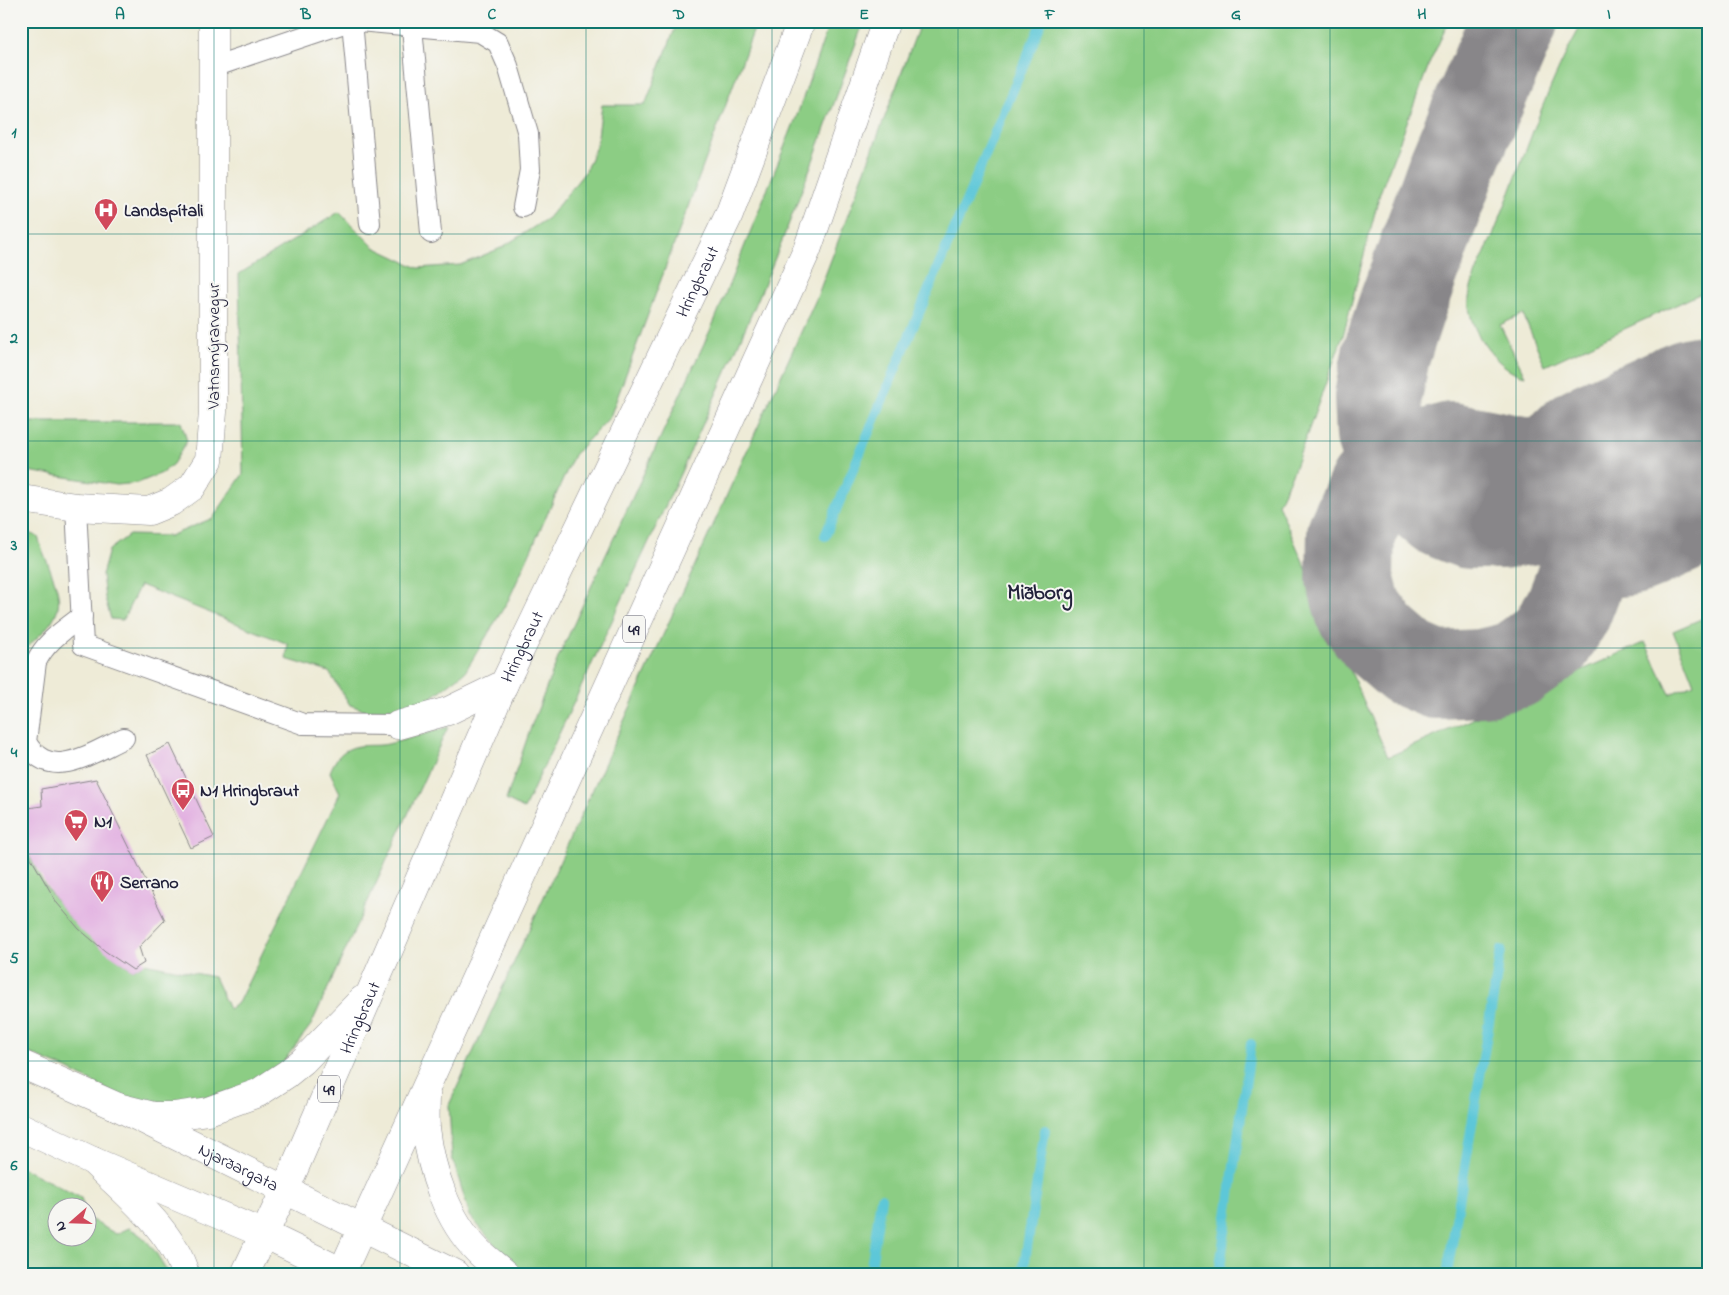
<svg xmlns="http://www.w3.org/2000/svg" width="1729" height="1295" font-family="'Indie Flower',sans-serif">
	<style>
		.green { fill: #8ccd84; stroke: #577860 }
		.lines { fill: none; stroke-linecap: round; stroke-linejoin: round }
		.stream { stroke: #5dc7d8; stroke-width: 10 }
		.taxiway { stroke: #888689; stroke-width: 88 }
		.runway { stroke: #888689; stroke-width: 220 }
		.building { fill: #e2b0e1 }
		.lane-casing { stroke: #888689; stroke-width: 22 }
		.street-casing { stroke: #888689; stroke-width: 29 }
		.secondary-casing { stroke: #888689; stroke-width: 29 }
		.primary-casing { stroke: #888689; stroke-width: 29 }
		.lane { stroke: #fff; stroke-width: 20 }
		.street { stroke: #fff; stroke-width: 28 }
		.secondary { stroke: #fff; stroke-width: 28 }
		.primary { stroke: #fff; stroke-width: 28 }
		.grid { fill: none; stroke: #0f766e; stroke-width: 1; stroke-opacity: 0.55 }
		.labels { text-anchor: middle; stroke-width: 4; stroke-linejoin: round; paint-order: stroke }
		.shield { fill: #f6f6f2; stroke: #626272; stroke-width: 1 }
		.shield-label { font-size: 16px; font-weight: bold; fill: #22223b }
		.poi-label { font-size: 18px; font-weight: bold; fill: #22223b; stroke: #f6f6f2; text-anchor: start }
		.street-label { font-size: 18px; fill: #22223b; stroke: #f6f6f2 }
		.district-label { font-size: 22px; font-weight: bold; fill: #22223b; stroke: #f6f6f2 }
		.neatline { fill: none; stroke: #0f766e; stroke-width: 2 }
		.grid-label { font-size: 16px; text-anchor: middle; font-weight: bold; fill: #0f766e }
	</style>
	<rect width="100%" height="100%" fill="#f6f6f2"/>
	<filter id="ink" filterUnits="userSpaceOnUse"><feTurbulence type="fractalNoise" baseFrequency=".02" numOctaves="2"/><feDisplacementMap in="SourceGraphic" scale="10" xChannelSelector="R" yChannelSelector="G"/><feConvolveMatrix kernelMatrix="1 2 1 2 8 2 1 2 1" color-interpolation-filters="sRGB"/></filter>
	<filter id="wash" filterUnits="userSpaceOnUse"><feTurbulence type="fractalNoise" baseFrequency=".0096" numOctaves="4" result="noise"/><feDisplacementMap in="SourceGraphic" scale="20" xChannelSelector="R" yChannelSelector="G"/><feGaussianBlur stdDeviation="1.12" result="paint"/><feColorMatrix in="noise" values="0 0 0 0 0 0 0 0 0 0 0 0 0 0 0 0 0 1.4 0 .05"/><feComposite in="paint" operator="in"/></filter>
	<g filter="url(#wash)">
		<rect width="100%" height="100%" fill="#eeebd7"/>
		<g class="green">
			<path d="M678,21H757L610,417L574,455L509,599L465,672L422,705L393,714L370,712L350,705L329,672L286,659L288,644L140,585L123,620L111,619L105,598L102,575L109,550L129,535L170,536L213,518L243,474L239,274L339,212L374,247L418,268L460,265L501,248L548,218L585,172L597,144L602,105H645Z"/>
			<path d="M830,21H864C830,114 797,208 758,299C684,471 603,639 524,809L506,800L531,727L558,658L714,322L796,118Z"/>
			<path d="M921,21H1449L1430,62L1380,193L1343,336L1294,470L1278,504L1388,757L1645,642L1670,694L1694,684L1673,631L1708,616V1274H533L514,1267L470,1216L452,1157L449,1105L817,297Z"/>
			<path d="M1584,21H1708V290L1545,366L1523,314L1500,325L1525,376C1496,370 1466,327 1469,298C1471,281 1480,264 1487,248C1493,236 1498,223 1503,210C1529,146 1548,80 1584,21Z"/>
			<path d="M21,422H181L187,441L173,464L162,473L138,483L117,485L21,470Z"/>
			<path d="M21,529L38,537C41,547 45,557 49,566C60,595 66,608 42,633C26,649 25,645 21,668Z"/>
			<path d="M448,727L311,1025L277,1070L241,1088L183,1104L125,1099L67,1069L21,1050V831C38,893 81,935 133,970L144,963L214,977L229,1009L238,1003L340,793L330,772C334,762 339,753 349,749C361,743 375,747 388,744C408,739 428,733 448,727Z"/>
			<path d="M21,1167L81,1198L84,1207L58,1208V1238H88V1218L116,1234L129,1228C149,1238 158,1255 168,1274H21Z"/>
		</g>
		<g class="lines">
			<g class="stream">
				<path d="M825,536L1042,21"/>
				<path d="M870,1274L881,1198"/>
				<path d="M1023,1274L1045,1130"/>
				<path d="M1219,1274L1251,1044"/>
				<path d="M1447,1274L1501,950"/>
			</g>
			<g class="taxiway">
				<path d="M1514,21L1452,167L1403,303L1386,355L1378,397L1380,436L1398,478L1441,514L1469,525H1502L1537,520L1616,487"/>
				<path d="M1694,449L1654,483L1613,526L1587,561L1568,610L1550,640L1515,665L1482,673L1436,675L1408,663L1379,638L1359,611L1350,579L1351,533L1372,487L1406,460L1451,446L1572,470L1643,465L1694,449L1705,446"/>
			</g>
			<path class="runway" d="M1616,487L1708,445"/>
		</g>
		<g id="blocks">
			<g class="building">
				<path d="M170,744L214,837L191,848L147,755Z"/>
				<path d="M96,779L165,920L139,947L144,963L133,970L105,951L79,929L57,903L31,858L21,831V809L42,806L41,789Z"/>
			</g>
		</g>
	</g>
	<g filter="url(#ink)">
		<use href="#blocks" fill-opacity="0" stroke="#888689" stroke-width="1"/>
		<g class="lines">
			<g class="lane-casing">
				<g id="lane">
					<path d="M352,21L370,224"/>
					<path d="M359,21L480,32L498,43L508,66L528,134L530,170L523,207"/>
					<path d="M412,27L431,233"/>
					<path d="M213,67L350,21"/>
					<path d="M76,507L83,645L303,724L398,725"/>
					<path d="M82,616C64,630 46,641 36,662L26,742C50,784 92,752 124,738"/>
				</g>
			</g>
			<g class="street-casing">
				<path id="street" d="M21,499L76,507L149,511L171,502L192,487L209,460L213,412V21"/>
			</g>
			<g class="secondary-casing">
				<g id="secondary">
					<path id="s1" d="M21,1064L118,1107L455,1274"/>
					<path d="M21,1127L93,1161L264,1234L347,1274"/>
				</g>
			</g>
			<g class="primary-casing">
				<g id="primary">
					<path d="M398,725L448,711L504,684"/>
					<path d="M426,1093C426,1104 425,1116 426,1128C431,1171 447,1220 478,1251C486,1259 496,1266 505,1274"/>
					<path d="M118,1107L154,1116H174L208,1111L258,1093L287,1074L303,1061L362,1000"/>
					<path d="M93,1161C125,1193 173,1230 185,1274"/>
					<path id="s2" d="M245,1274L285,1190L504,684L729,215L801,21"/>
					<path d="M341,1274L807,250L886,21"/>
				</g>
			</g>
			<use href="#lane" class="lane"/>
			<use href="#street" class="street"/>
			<use href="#secondary" class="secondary"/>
			<use href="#primary" class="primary"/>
		</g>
	</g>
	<path class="grid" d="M214,21V1274M400,21V1274M586,21V1274M772,21V1274M958,21V1274M1144,21V1274M1330,21V1274M1516,21V1274M21,234H1708M21,441H1708M21,648H1708M21,854H1708M21,1061H1708"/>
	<defs>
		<g id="hospital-pin" transform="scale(1.25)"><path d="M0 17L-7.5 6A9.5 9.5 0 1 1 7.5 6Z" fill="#d1495b" stroke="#f6f6f2"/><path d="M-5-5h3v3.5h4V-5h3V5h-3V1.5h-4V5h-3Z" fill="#fff"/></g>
		<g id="bus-pin" transform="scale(1.25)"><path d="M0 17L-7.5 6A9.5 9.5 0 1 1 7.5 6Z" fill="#d1495b" stroke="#f6f6f2"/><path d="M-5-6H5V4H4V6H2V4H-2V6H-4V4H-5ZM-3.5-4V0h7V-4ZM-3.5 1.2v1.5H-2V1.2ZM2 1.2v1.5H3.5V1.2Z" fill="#fff"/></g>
		<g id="supermarket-pin" transform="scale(1.25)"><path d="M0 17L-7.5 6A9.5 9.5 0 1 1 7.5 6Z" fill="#d1495b" stroke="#f6f6f2"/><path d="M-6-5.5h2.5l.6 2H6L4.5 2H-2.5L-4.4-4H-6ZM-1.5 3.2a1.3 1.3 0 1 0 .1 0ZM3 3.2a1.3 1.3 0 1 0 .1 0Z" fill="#fff"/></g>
		<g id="restaurant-pin" transform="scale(1.25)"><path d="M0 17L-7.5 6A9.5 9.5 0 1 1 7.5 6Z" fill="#d1495b" stroke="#f6f6f2"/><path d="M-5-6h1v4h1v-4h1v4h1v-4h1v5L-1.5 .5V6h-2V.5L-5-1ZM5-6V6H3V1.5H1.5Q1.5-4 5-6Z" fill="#fff"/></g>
	</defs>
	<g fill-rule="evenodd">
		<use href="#hospital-pin" x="106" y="210"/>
		<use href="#bus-pin" x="183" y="790"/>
		<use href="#supermarket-pin" x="76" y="821"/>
		<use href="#restaurant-pin" x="102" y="882"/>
	</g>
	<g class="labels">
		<g class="shield">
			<rect x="623" y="615.5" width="22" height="27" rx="4"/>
			<rect x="318" y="1075.5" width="22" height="27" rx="4"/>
		</g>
		<g class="shield-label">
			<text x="634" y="635">49</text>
			<text x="329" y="1095">49</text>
		</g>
		<g class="poi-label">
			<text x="124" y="216">Landspítali</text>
			<text x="200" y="796">N1 Hringbraut</text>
			<text x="94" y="827">N1</text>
			<text x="120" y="888">Serrano</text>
		</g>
		<g class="street-label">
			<text dy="6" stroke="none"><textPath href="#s2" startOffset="1091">Hringbraut</textPath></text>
			<text transform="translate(213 346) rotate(-90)" y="6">Vatnsmýrarvegur</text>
			<text dy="6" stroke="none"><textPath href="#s2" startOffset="686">Hringbraut</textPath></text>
			<text dy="6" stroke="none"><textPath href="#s2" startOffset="281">Hringbraut</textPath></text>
			<text dy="6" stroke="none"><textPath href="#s1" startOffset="241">Njarðargata</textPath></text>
		</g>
		<g class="district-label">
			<text x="1040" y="599">Miðborg</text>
		</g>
	</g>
	<rect width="1729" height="1295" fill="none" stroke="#f6f6f2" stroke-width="55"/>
	<g transform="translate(72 1222) rotate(250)"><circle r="24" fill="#f6f6f2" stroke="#a1a1a9"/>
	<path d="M0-4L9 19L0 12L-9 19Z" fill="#d1495b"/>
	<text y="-8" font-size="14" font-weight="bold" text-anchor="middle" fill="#22223b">N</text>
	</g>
	<rect x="28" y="28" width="1674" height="1240" class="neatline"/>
	<g class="grid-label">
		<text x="120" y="19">A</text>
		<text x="306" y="19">B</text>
		<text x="492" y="19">C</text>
		<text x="679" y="19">D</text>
		<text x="864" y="19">E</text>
		<text x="1050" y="19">F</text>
		<text x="1236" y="19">G</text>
		<text x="1422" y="19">H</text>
		<text x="1609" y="19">I</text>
		<text x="14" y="137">1</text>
		<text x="14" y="343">2</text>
		<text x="14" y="550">3</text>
		<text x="14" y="757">4</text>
		<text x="14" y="963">5</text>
		<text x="14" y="1170">6</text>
	</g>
</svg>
